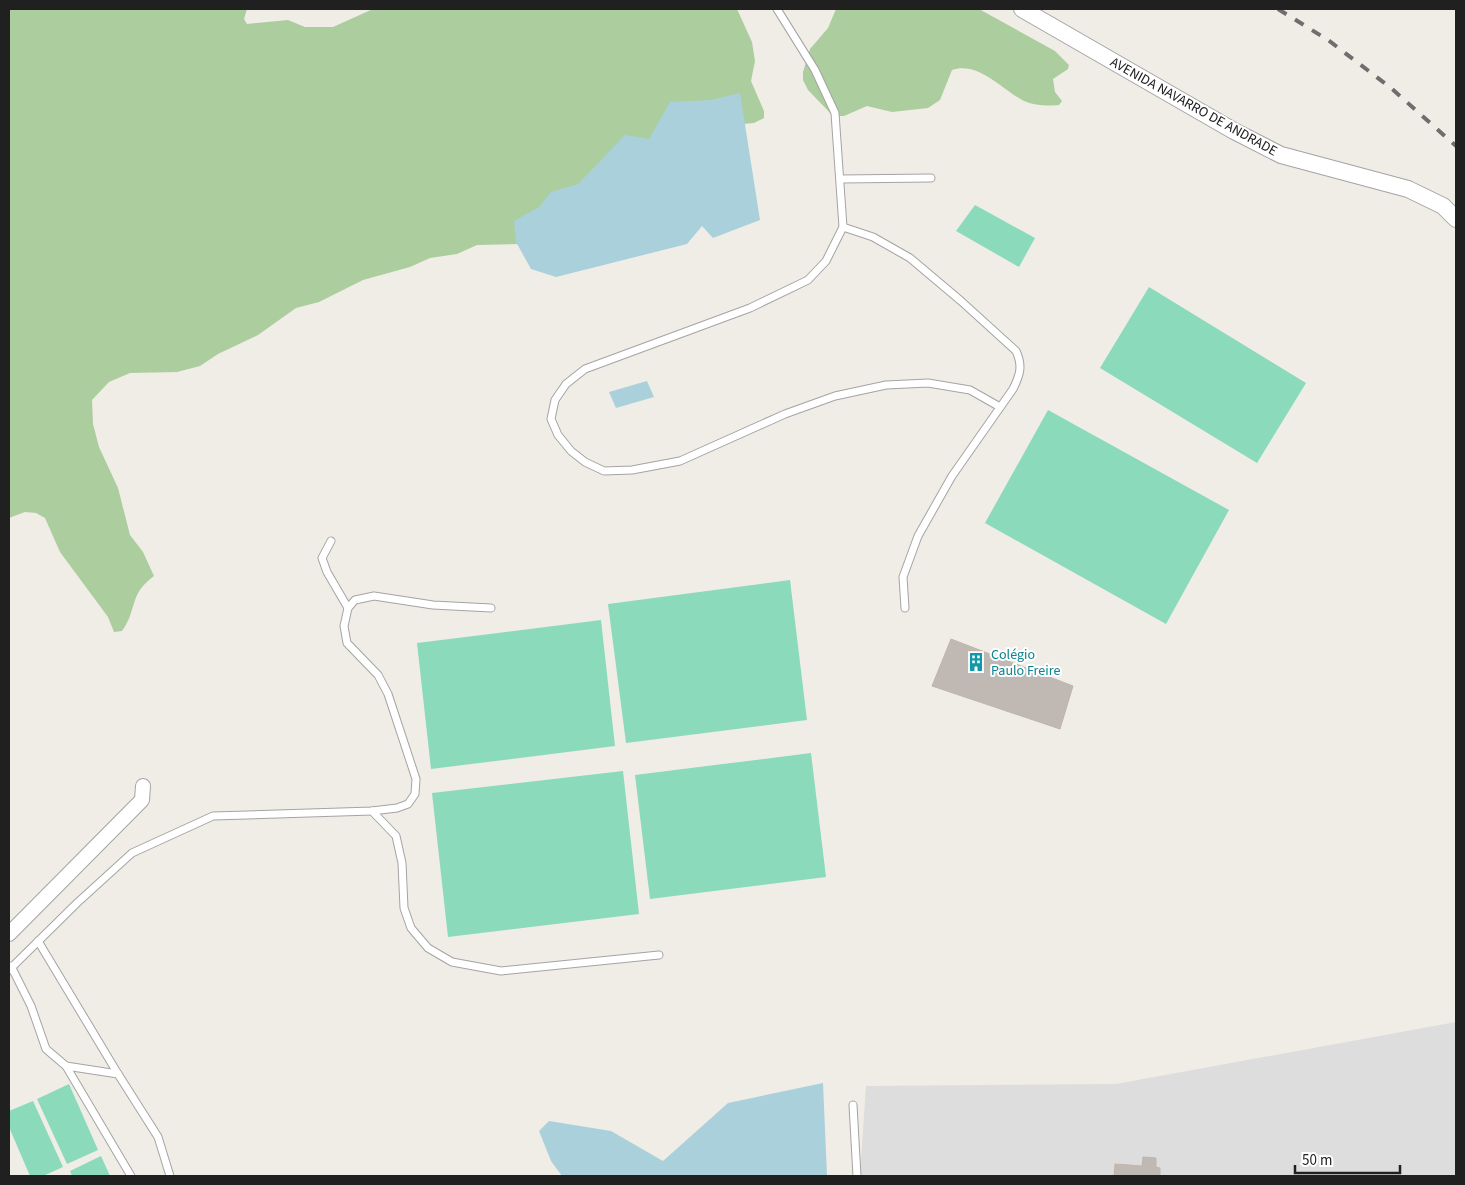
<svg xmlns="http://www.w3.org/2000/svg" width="1465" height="1185" font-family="'Source Sans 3',sans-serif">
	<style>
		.residential { fill: #dedddd }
		.forest { fill: #accd9e }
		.pitch { fill: #8adabb }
		.water { fill: #aad0db }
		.building { fill: #c0b9b3; stroke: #c1b4aa }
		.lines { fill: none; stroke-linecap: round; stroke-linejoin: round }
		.service-casing { stroke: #a4a4a4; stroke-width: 9 }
		.minor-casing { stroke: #a4a4a4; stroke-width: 16 }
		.tertiary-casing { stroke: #a4a4a4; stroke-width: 18 }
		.service { stroke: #fff; stroke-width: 7 }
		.minor { stroke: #fff; stroke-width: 14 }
		.tertiary { stroke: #fff; stroke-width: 16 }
		.rail { stroke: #6e6e6e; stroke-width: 4; stroke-dasharray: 10 10; stroke-linecap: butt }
		.labels { text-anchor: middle; stroke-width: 4; stroke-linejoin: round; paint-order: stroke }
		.street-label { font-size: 14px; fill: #202020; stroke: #fff }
		.culture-label { font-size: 14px; fill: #0d838f; stroke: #fff; text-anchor: start }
	</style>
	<rect width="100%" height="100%" fill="#f0ede7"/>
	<path class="residential" d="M1456,1022V1176H860L866,1086L1116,1084Z"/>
	<g class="forest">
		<path d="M9,9H247L244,19L247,24L288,20L305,27H333L373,9H737L752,42L755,61L751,81L764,111V118L754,123L720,126L525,244L477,245L457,254L430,258L410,267L363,280L319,302L296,308L258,335L218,354L200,366L177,372L130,373L109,382L92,400L93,424L99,447L118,488L130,535L143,552L154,576C128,595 138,609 122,631L114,632L108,617L60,552L45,518L36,513L25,512L9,518Z"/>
		<path d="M836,9H979L1055,51L1069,65L1068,69L1053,79L1055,92L1062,101L1059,105C1047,106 1036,106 1024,101C1002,90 979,61 952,70L940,100L928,108L892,112L867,106L844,116H833L808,90L803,80V72L810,49L828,28Z"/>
	</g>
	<g class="pitch">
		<path d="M975,205L1035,238L1019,267L956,231Z"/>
		<path d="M1149,287L1306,383L1257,463L1100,368Z"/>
		<path d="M1048,410L1229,510L1166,624L985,523Z"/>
		<path d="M790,580L807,720L626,743L608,604Z"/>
		<path d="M601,620L615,746L431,769L417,643Z"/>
		<path d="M811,753L826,877L650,899L635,775Z"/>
		<path d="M623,771L639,914L448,937L432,793Z"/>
		<path d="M69,1084L98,1150L67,1164L37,1099Z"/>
		<path d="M33,1101L63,1167L43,1176H30L9,1127V1111Z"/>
		<path d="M101,1156L110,1176H72L70,1171Z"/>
	</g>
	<g class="water">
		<path d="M740,93L760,220L713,238L702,226L687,244L556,277L531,269L516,242L514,221L539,207L551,192L578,184L625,135L649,139L670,102L711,100Z"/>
		<path d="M647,381L654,397L616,408L609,392Z"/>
		<path d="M823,1083L827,1176H562L551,1161L539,1131L549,1121L611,1131L663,1161L728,1103Z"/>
	</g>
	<g class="building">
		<path d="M951,639L1073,686L1060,729L932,686Z"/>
		<path d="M1143,1157L1156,1158V1167L1160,1168V1176H1114L1115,1164L1142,1166Z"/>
	</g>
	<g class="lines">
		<g class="service-casing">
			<g id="service">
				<path d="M777,9L815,70L835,113L843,227L873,237L910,258L961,301L1016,351C1023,366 1020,375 1013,389L952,476L918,536L903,577L905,608"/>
				<path d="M841,179L931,178"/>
				<path d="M843,227L826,261L808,280L750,308L585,369L566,384L555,400L551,419L558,435L571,451L585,462L604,471L632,470L680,461L785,414L835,396L886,385L928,383L970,390L1000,407"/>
				<path d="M331,541L322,558L327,572L348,608"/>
				<path d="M372,811L396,836L402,863L404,908L411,928L428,948L452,962L501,971L659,955"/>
				<path d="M38,941L118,1074L158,1137L170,1176"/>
				<path d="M11,966L31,1006L46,1049L66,1066L118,1074"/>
				<path d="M9,970L77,903L132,853L213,816L372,811L397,808L408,804L415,794L416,779L388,694L378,675L347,643L344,626L348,608L355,600L374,596L433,605L491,608"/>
				<path d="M66,1066L131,1176"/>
				<path d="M853,1105L857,1176"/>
			</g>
		</g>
		<g class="minor-casing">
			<path id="minor" d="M9,934L142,800L143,786"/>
		</g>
		<g class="tertiary-casing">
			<path id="tertiary" d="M1022,9L1234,131L1281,155L1408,189L1443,206L1456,219"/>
		</g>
		<use href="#service" class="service"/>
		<use href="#minor" class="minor"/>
		<use href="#tertiary" class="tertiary"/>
		<path class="rail" d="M1278,9L1328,40L1391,88L1456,146"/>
	</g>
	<defs>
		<g id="building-bare" transform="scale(1.5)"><path d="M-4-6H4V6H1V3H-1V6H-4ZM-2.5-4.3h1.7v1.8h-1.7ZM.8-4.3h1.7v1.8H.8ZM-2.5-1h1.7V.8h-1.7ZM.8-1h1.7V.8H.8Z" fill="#0f9aa8" stroke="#fff" stroke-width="2.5" paint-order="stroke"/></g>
	</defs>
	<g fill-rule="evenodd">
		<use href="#building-bare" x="976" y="662"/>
	</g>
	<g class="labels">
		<g class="street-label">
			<text transform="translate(1194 106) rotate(29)" y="5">AVENIDA NAVARRO DE ANDRADE</text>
		</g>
		<g class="culture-label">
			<text x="991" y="659">Colégio<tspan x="991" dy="16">Paulo Freire</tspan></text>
		</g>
	</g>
	<rect width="1465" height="1185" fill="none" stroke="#202020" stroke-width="20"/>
	<path d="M1295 1165v8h105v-8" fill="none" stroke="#202020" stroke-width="2.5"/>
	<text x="1302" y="1165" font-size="15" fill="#202020" stroke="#ffffff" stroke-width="4" paint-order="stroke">50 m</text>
</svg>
